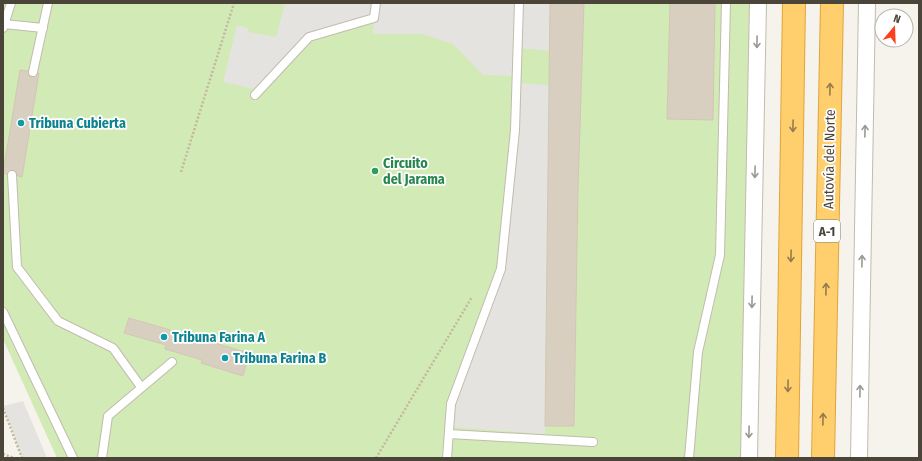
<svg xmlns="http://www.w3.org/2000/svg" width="922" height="461" font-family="'Fira Sans Condensed',sans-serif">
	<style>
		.green { fill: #d2eab5 }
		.parking { fill: #e5e3e0 }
		.building { fill: #d8cfc1; stroke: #d3c7b4 }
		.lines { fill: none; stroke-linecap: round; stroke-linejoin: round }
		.lane-casing { stroke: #c2bbae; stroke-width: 10 }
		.street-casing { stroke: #c2bbae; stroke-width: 18 }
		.highway-casing { stroke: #e0a43c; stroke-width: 24 }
		.path { stroke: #c4b79f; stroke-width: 2.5; stroke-dasharray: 2 2; stroke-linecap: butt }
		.lane { stroke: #fff; stroke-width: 8 }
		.street { stroke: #fff; stroke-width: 16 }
		.highway { stroke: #ffcf6e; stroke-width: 22 }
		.oneway { stroke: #9c9892 }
		.oneway2 { stroke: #937c4e }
		.culture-dot { fill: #0f9aa8; stroke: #fff; stroke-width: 1.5 }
		.leisure-dot { fill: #2e9e5b; stroke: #fff; stroke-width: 1.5 }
		.labels { text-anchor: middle; stroke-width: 3.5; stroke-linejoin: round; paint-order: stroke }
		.shield { fill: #fff; stroke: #817c74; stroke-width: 1 }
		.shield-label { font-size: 13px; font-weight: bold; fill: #4b4439 }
		.culture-label { font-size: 14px; font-weight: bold; fill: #0d838f; stroke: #fff; text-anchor: start }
		.street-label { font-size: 14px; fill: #4b4439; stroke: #fff }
		.leisure-label { font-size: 14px; font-weight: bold; fill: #27864d; stroke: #fff; text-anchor: start }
	</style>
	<rect width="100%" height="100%" fill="#f6f3ec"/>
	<path class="green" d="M3,3H750L742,458H57L3,339Z"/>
	<g class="parking">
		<path d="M285,3H550L549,51L518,48L517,76L483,75L453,44L423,34H373L374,18L309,37L260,90L223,82L237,25L248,28V32L276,37Z"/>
		<path d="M517,83L549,85L545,434L449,427L451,404L501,269Z"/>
		<path d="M23,401L47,458H22L3,406Z"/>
	</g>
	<g class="building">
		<path d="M550,3H584L578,188L574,426H545Z"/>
		<path d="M670,3H715L713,120L667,119Z"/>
		<path d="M20,70L28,71L29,76L32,77L39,73L22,177L18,176L16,172L12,170L7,174L3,173Z"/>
		<path d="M129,318L249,353L243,376L201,363L202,360L165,349L166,345L124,333Z"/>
	</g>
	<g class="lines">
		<g class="lane-casing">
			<g id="lane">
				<path d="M4,24L43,28"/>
				<path d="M3,28L11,3"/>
				<path d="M33,72L48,3"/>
				<path d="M255,95L309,37L374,18L376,3"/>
				<path d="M12,175L17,267L58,321L113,348L141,387"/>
				<path d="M3,312L73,458"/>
				<path d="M449,434L593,442"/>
				<path d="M102,458L108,416L172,362"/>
				<path d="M447,458L451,404L501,269L515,130L519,3"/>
				<path d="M689,458L698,352L720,255L726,3"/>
			</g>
		</g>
		<g class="street-casing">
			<g id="street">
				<path d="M749,458L758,3"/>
				<path d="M859,458L867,3"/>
			</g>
		</g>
		<g class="highway-casing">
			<g id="highway">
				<path d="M787,458L794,3"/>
				<path d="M823,458L832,3"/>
			</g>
		</g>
		<g class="path">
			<path d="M181,172L234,3"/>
			<path d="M3,408L22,458"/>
			<path d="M3,454L14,458"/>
			<path d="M376,458L472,297"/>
		</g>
		<use href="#lane" class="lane"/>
		<use href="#street" class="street"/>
		<use href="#highway" class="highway"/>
	</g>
	<defs><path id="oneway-shaft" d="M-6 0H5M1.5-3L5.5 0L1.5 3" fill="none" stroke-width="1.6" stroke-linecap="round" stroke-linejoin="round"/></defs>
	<g class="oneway">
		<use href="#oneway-shaft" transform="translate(757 42) rotate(91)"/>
		<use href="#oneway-shaft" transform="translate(865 131) rotate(-89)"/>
		<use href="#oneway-shaft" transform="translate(755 172) rotate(91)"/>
		<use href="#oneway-shaft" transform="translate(862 261) rotate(-89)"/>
		<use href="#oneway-shaft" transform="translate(752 302) rotate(91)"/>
		<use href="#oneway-shaft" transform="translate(860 391) rotate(-89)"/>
		<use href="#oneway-shaft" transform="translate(749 432) rotate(91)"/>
	</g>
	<g class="oneway2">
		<use href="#oneway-shaft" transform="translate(830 89) rotate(-89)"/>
		<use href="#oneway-shaft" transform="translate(793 126) rotate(91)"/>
		<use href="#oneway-shaft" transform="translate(791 256) rotate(91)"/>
		<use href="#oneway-shaft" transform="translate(826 289) rotate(-89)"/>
		<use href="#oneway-shaft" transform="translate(788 386) rotate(91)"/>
		<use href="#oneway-shaft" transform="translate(823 419) rotate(-89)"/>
	</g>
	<g class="culture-dot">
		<circle cx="21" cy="123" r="4"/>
		<circle cx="164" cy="337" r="4"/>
		<circle cx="225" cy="358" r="4"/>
	</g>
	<circle class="leisure-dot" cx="375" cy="171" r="4"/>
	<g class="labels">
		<rect class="shield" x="814" y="220" width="26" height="22" rx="3"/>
		<g class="shield-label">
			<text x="827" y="236">A-1</text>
		</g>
		<g class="culture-label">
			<text x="29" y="128">Tribuna Cubierta</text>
			<text x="172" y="342">Tribuna Farina A</text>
			<text x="233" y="363">Tribuna Farina B</text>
		</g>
		<g class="street-label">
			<text transform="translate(829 159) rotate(-89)" y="5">Autovía del Norte</text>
		</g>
		<g class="leisure-label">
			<text x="383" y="168">Circuito<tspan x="383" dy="16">del Jarama</tspan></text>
		</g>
	</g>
	<rect width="922" height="461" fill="none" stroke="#4b4439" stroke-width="8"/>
	<g transform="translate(894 28) rotate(19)"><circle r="19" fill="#ffffff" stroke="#b7b4b0"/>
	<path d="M0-3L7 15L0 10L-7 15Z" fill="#fc3f1d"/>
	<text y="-6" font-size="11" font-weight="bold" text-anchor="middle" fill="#4b4439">N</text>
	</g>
</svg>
